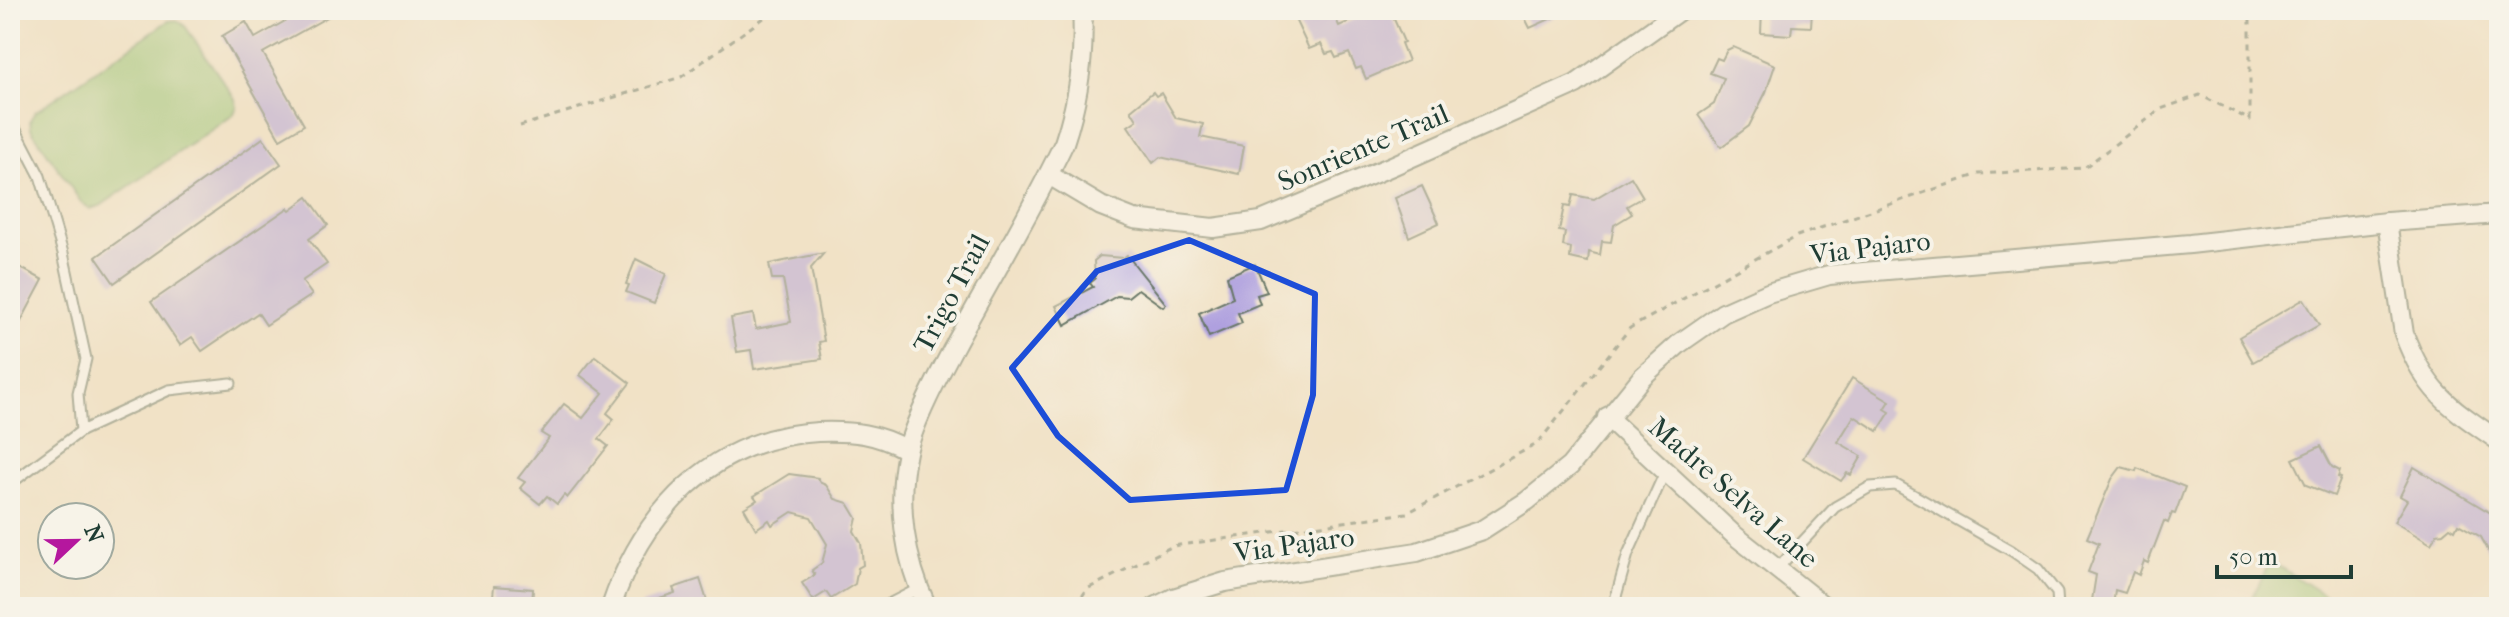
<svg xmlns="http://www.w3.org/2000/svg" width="2509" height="617" font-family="'IM FELL French Canon',serif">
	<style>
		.green { fill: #94c575; stroke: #5a8154; stroke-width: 2 }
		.building { fill: #afa0df }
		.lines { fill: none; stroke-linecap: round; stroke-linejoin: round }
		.service-casing { stroke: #687767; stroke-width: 13 }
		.minor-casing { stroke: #687767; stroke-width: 22 }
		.path { stroke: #687767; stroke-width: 3; stroke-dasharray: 6 6; stroke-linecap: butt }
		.service { stroke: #fff; stroke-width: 9 }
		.minor { stroke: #fff; stroke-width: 18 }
		.marked { fill: none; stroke: #1d4ed8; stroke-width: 6; stroke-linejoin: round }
		.labels { text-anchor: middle; stroke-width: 8; stroke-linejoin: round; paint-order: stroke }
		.street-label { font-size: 28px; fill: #1f3d34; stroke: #f7f3e8 }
	</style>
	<rect width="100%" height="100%" fill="#f7f3e8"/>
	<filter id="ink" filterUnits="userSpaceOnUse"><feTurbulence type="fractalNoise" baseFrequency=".0125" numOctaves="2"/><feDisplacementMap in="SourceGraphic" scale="16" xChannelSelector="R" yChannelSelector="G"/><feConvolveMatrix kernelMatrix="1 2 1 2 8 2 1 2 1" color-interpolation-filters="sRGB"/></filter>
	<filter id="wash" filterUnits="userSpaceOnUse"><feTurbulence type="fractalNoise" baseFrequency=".006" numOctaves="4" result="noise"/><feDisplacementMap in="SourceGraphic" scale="32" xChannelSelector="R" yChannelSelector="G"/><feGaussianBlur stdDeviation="1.8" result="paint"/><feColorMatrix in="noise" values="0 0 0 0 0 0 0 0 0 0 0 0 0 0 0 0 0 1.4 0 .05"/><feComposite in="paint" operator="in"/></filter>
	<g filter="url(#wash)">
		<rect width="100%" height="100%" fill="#f1e2c6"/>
		<g class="green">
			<path d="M177,20L185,26L235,99L237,107L233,115L100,206L90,209L81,202L31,129L30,120L35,112L168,21Z"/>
			<path d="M2270,561L2343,607H2248Z"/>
		</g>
		<g id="blocks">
			<g class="building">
				<path d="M305,10H340L263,53L304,125L280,139L222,36L246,22L255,38Z"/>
				<path d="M1305,10H1332L1339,26L1375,10H1390L1404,42L1401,43L1408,61L1366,79L1361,67L1356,69L1349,53L1336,58L1333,52L1326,54L1321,44L1309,49L1293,15Z"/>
				<path d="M1521,10H1570L1530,28Z"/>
				<path d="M1762,10H1812L1811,27L1792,26L1791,35L1761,33Z"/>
				<path d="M1733,47L1775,65L1766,92L1749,126L1721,147L1698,115L1714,104L1724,78L1710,73L1717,58L1722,60L1727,50Z"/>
				<path d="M1153,92L1156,96L1161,93L1176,118L1203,124L1200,137L1244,146L1239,174L1160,157L1153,163L1128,126L1137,120L1131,110Z"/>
				<path d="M263,138L281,164L114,283L96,257Z"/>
				<path d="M1631,177L1643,197L1627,206L1632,214L1614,225L1611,242L1602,241L1600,255L1589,252L1588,262L1570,258L1571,248L1563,246L1565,232L1559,231L1564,206L1570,207L1573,195L1594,199Z"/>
				<path d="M1422,186L1439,223L1409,237L1395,198Z"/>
				<path d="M308,197L328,225L309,239L327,264L302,281L312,295L266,325L258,313L202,351L192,337L180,345L151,302L288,208L290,210Z"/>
				<path d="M824,253L811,268L824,341L819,342L822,359L754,369L751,350L737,352L731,318L753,314L756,329L791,322L783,279H772L769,264Z"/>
				<path d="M1127,255L1166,304L1163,307L1138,289L1128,297L1117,296L1065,325L1056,306L1093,287L1090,283L1095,279L1094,261L1100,256L1123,258Z"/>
				<path d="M636,259L666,274L654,303L626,292L629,285L626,284Z"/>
				<path d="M10,262L43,280L10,342Z"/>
				<path d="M1255,264L1267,292L1257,295L1260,304L1238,313L1242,323L1209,337L1199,313L1233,298L1227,276Z"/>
				<path d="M2304,299L2319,325L2253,362L2239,337Z"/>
				<path d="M595,356L630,383L607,413L614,419L599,439L608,446L567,498L564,495L557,504L547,496L540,504L520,488L525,482L518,478L549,438L541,433L564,404L583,418L603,393L580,375Z"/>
				<path d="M1852,378L1890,401L1885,409L1890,412L1878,431L1854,416L1838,442L1862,456L1851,475L1847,473L1841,481L1803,458Z"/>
				<path d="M2321,446L2332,467L2340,471L2338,477L2341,478L2334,496L2306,485L2293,459Z"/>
				<path d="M2121,467L2136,471L2137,468L2185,487L2175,514L2172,513L2168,523L2164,521L2148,563L2144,561L2139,575L2133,572L2125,593L2115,590L2113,607H2091L2096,575L2088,572L2099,543L2087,538L2112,479Z"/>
				<path d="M2414,467L2499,518V571L2481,537L2458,524L2455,530L2450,527L2443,533L2437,534L2431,544L2394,522L2407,500L2400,496Z"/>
				<path d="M789,474L818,478L821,483L826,485L835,499L848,503L857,518L854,531L861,543L863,565L858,568L855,584L831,599L826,592L813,600L802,583L815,575L812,570L822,563L827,544L811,517L792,512L772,525L769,520L756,529L744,508L757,500L754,496Z"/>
				<path d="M700,579L709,607H642L641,604L675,593L673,588Z"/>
				<path d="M494,586L533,589L532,607H492Z"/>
			</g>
		</g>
	</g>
	<g filter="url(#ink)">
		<use href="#blocks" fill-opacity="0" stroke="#687767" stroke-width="2"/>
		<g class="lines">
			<g class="service-casing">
				<g id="service">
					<path d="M10,124L16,130L40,176L63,253L86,359L78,393L81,431"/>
					<path d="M10,484L81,431L169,390L231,383"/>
					<path d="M1777,569L1835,507L1870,487L1896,485L2012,551L2038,569L2057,593L2058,607"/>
					<path d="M883,607L918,589"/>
					<path d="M1613,607L1628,554L1665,472"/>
				</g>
			</g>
			<g class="minor-casing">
				<g id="minor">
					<path d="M1049,175L1101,206L1134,219L1213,228L1261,221L1392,166L1576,84L1680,10"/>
					<path d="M2387,222L2404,334C2426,393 2450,407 2499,441"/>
					<path d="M1607,417L1733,534L1825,607"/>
					<path d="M611,607C643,512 713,437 818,432C854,431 876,433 907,450"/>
					<path d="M927,607C905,560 896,504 907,452C914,421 941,371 957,341C993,275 1032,210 1064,143C1079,98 1085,57 1082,10"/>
					<path d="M1155,607L1173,598L1225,582L1417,552L1482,530L1527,501L1570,466L1642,377L1680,343L1723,313L1768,293L1829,275L2190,244L2387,222L2499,214"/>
				</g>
			</g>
			<g class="path">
				<path d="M520,126L681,77L775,10"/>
				<path d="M1075,607L1087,589L1173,546L1407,513L1537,444L1630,328L1797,236L1979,174L2084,168L2161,109L2200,95L2250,120V10"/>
			</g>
			<use href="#service" class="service"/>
			<use href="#minor" class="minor"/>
		</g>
	</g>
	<path d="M0 0H2509V617H0ZM1189,240L1315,294L1313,395L1286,490L1130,500L1058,436L1012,368L1097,271Z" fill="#f1e2c6" fill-opacity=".55" fill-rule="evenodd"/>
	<path class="marked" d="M1189,240L1315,294L1313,395L1286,490L1130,500L1058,436L1012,368L1097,271Z"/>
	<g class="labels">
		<g class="street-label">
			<text transform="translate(1363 147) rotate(-23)" y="10">Sonriente Trail</text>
			<text transform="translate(1870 247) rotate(-7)" y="10">Via Pajaro</text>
			<text transform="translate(951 293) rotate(-62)" y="10">Trigo Trail</text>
			<text transform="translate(1734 492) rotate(41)" y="10">Madre Selva Lane</text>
			<text transform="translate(1294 544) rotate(-8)" y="10">Via Pajaro</text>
		</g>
	</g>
	<rect width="2509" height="617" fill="none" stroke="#f7f3e8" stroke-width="40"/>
	<g transform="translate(76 541) rotate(68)"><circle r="38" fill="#f7f3e8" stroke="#a1aaa0" stroke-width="2"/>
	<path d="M0-6L14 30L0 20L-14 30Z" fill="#b5179e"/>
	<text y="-12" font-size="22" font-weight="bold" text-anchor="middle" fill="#1f3d34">N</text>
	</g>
	<path d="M2217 565v12h134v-12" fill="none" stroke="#1f3d34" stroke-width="4"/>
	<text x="2229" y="565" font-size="24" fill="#1f3d34" stroke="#f7f3e8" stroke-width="6" paint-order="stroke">50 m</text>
</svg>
